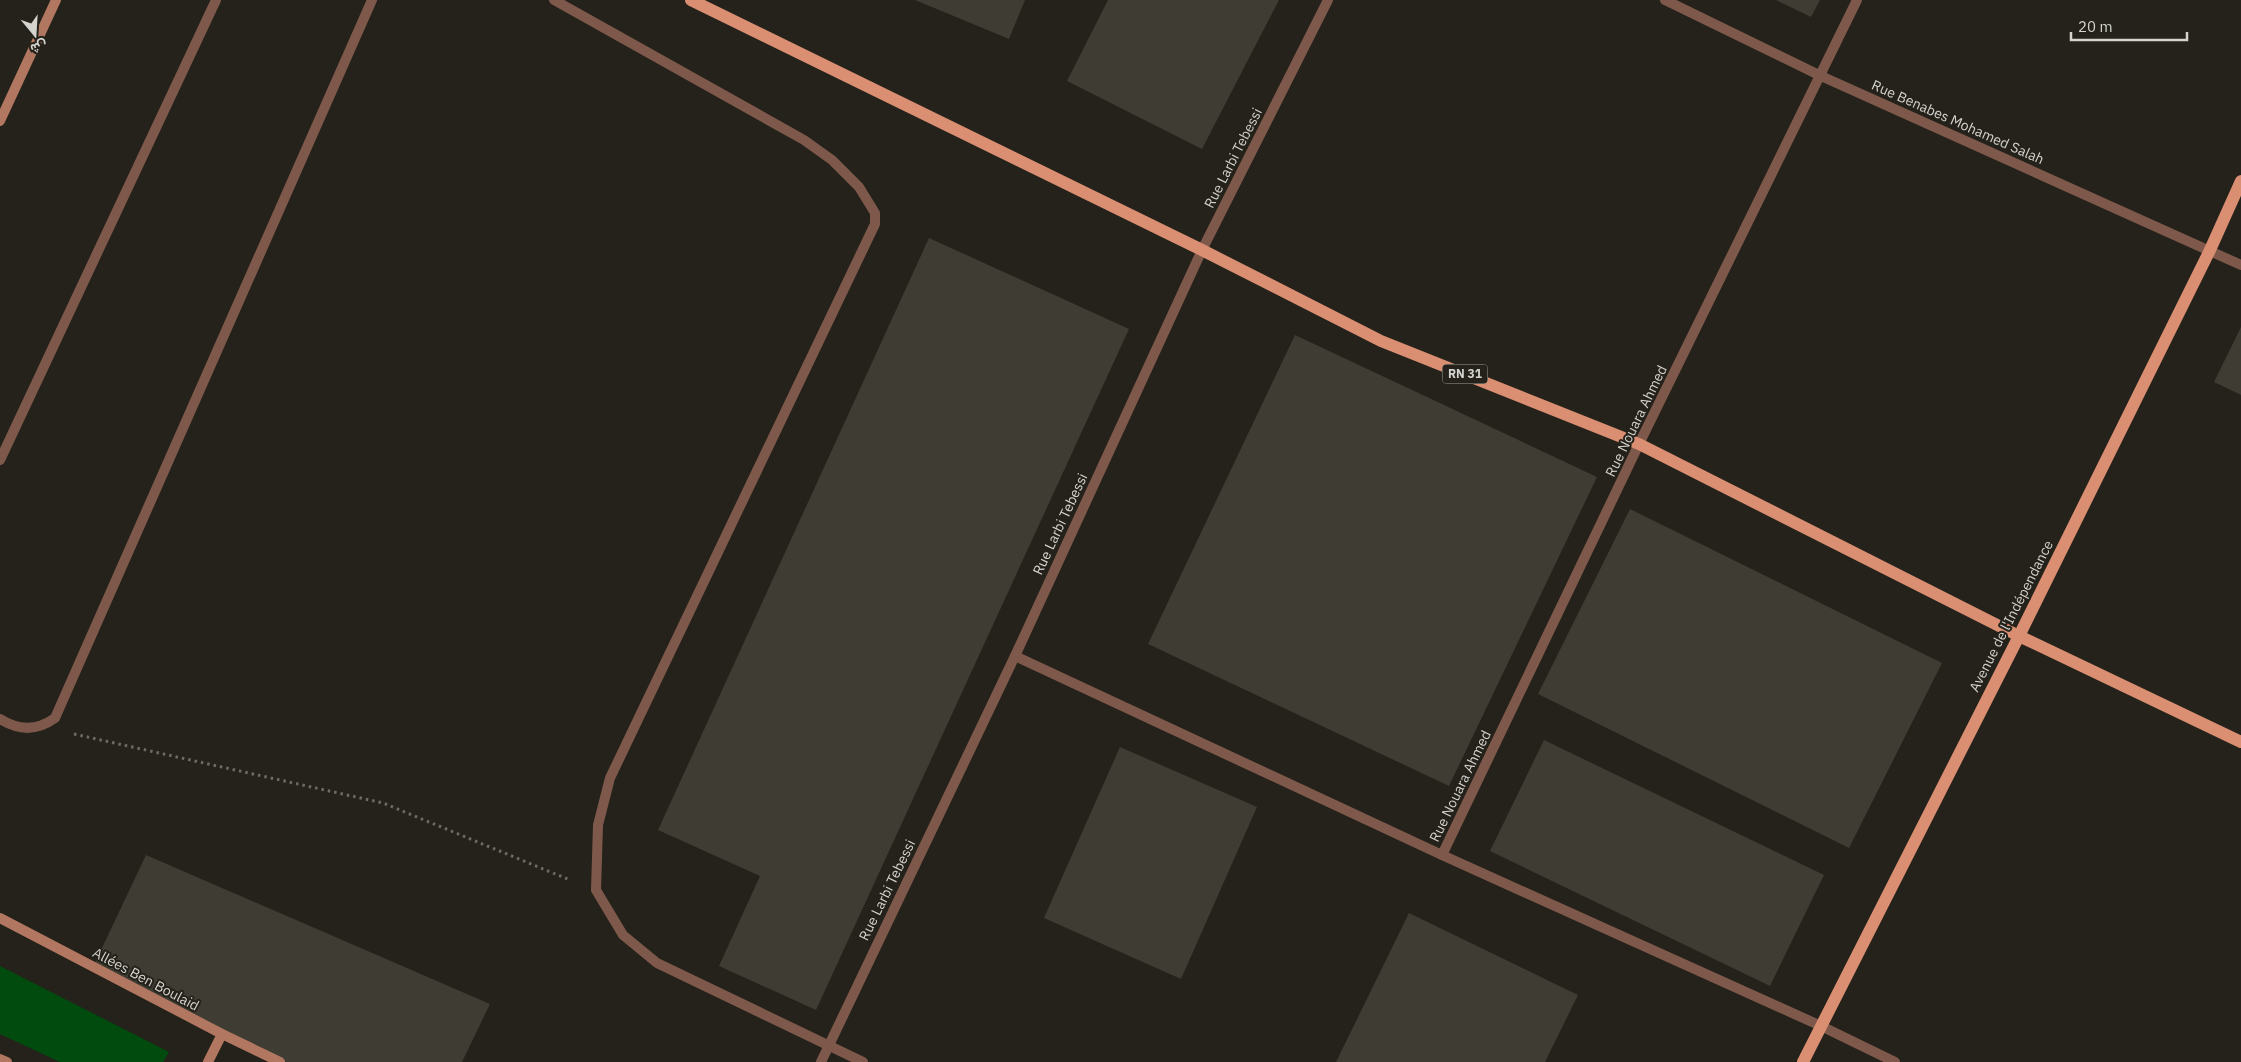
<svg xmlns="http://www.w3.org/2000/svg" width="2241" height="1062" font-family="'IBM Plex Sans',Vazirmatn,sans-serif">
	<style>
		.green { fill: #024b0f }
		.building { fill: #3e3c33 }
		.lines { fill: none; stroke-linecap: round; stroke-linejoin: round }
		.path { stroke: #6d6b65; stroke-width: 3; stroke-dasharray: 2.5 4; stroke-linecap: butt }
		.minor { stroke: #7e594b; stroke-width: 10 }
		.tertiary { stroke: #7e594b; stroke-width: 10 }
		.secondary { stroke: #b27761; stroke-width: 10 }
		.primary { stroke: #da8e72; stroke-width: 12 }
		.labels { text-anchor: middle; stroke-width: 4; stroke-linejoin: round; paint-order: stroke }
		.shield { fill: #24221a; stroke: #9f9e98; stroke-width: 1 }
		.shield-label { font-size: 12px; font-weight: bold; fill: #d4d3ce }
		.street-label { font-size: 14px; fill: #d4d3ce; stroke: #24221a }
	</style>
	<rect width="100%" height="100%" fill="#24221a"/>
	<path class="green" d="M0,966L169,1052L163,1062H60L0,1034Z"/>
	<g class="building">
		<path d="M915,0H1025L1009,39Z"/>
		<path d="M1108,0H1279L1202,149L1067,81Z"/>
		<path d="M1776,0H1820L1811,17Z"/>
		<path d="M929,238L1129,329L816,1010L719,966L760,876L658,830Z"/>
		<path d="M2241,327V395L2214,382Z"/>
		<path d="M1295,335L1597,477L1449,786L1148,644Z"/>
		<path d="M1630,509L1942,663L1849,848L1538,694Z"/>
		<path d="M1544,740L1824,875L1770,986L1490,851Z"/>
		<path d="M1120,747L1257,807L1181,979L1044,918Z"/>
		<path d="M146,855L490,1004L462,1062H285L93,967Z"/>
		<path d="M1409,913L1578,995L1545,1062H1336Z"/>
	</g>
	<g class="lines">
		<path class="path" d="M74,734L383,803L570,880"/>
		<g class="minor">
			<path d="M554,0L804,140L832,160L859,187L875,213V224L610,778L598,825L596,890L623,935L657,963L863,1062"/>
			<path d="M1665,0L1821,76L2241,265"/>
			<path d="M0,460L216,0"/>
			<path d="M1015,656L1442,855L1821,1026L1895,1062"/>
			<path d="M0,719C19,731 37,731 55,718L372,0"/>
			<path d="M1442,855L1639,444L1857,0"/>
		</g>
		<path class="tertiary" d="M821,1062L1015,656L1202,250L1328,0"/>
		<g class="secondary">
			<path d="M0,121L56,0"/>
			<path d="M0,918L222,1034L280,1062"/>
			<path d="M0,1059L7,1062"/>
			<path d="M208,1062L222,1034"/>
		</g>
		<g class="primary">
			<path d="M691,0L1202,250L1381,341L1639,444L2019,636L2241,742"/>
			<path d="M1803,1062L2019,636L2210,250L2241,181"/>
		</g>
	</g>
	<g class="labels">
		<rect class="shield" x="1442.5" y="364.5" width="45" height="19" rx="4"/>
		<g class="shield-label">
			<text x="1465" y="378">RN 31</text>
		</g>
		<g class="street-label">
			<text transform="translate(1958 122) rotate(24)" y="5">Rue Benabes Mohamed Salah</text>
			<text transform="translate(1233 158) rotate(-63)" y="5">Rue Larbi Tebessi</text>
			<text transform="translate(1636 421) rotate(-64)" y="5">Rue Nouara Ahmed</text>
			<text transform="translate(1060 524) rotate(-65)" y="5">Rue Larbi Tebessi</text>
			<text transform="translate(2011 616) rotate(-63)" y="5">Avenue de l'Indépendance</text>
			<text transform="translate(1460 786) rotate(-64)" y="5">Rue Nouara Ahmed</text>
			<text transform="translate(887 890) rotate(-64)" y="5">Rue Larbi Tebessi</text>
			<text transform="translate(146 979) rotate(28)" y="5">Allées Ben Boulaid</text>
		</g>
	</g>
	<g transform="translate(35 35) rotate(162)" stroke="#24221a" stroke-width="4" paint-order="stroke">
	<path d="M0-4L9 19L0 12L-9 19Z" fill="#d4d3ce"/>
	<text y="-8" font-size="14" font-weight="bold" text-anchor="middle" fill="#d4d3ce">ش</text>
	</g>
	<path d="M2071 32v8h116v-8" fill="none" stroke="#d4d3ce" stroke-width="2.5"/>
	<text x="2078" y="32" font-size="15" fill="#d4d3ce" stroke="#24221a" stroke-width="4" paint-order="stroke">20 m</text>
</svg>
